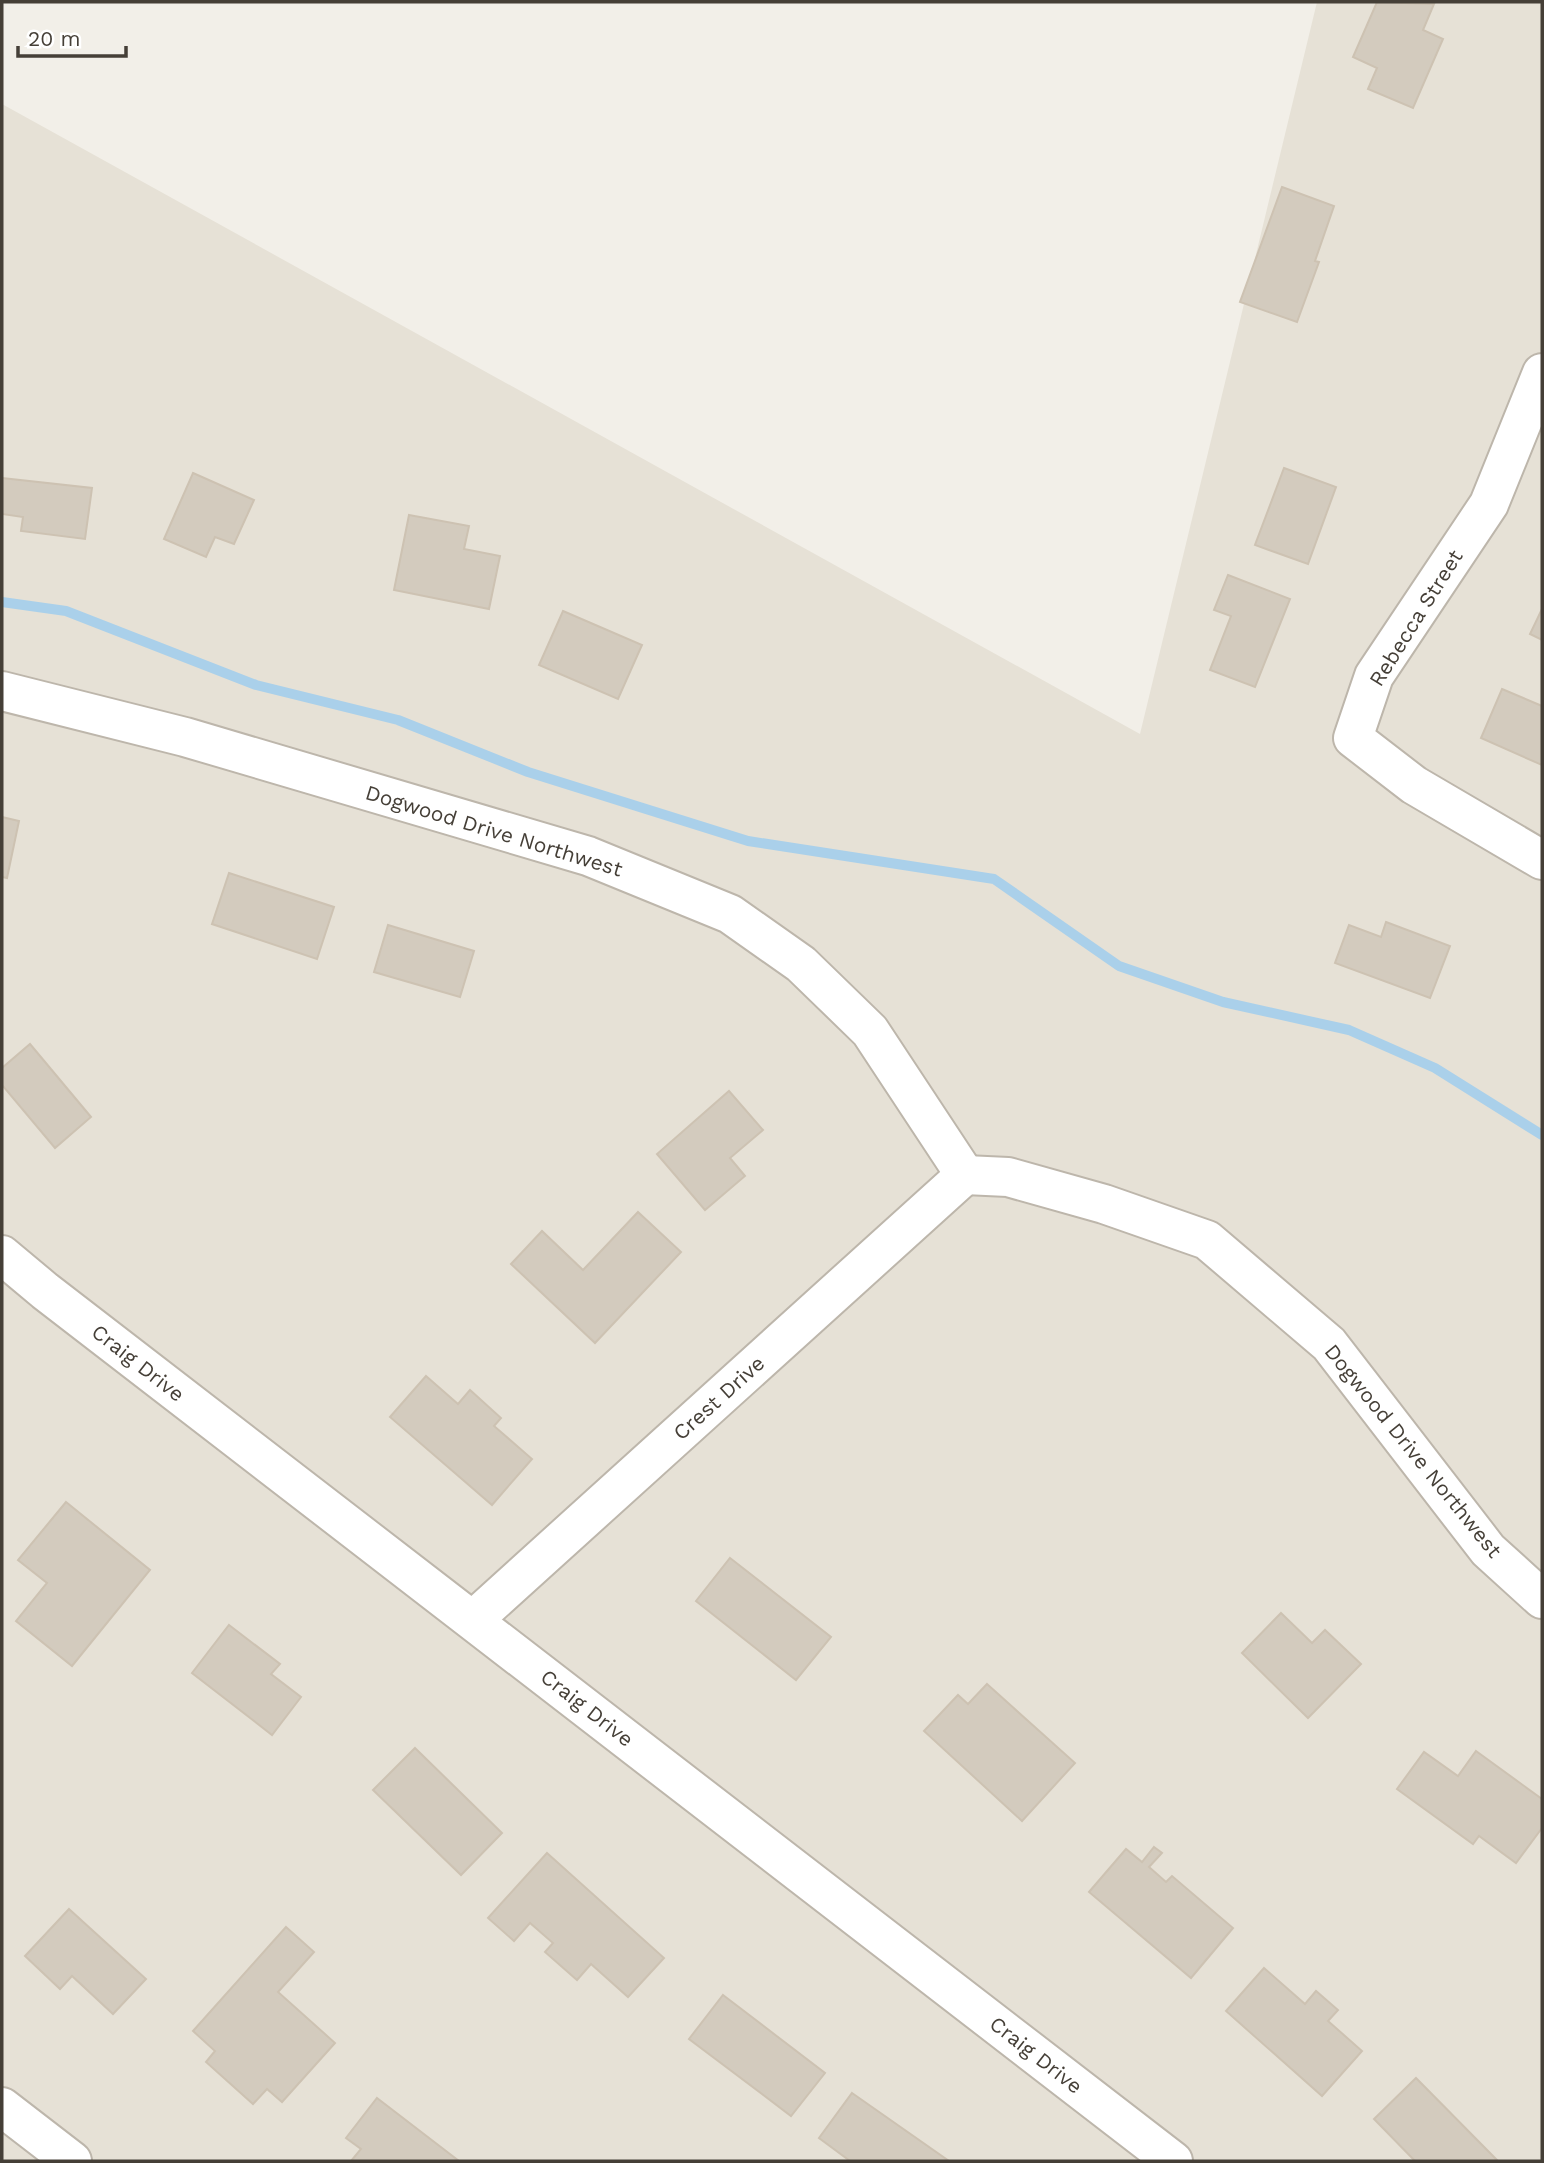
<svg xmlns="http://www.w3.org/2000/svg" width="1544" height="2163" font-family="'Work Sans',sans-serif">
	<style>
		.residential { fill: #e6e1d6 }
		.lines { fill: none; stroke-linecap: round; stroke-linejoin: round }
		.stream { stroke: #aad0ea; stroke-width: 10 }
		.building { fill: #d3cbbe; stroke: #cdc2b2; stroke-width: 2 }
		.minor-casing { stroke: #bdb6ab; stroke-width: 42 }
		.minor { stroke: #fff; stroke-width: 38 }
		.labels { text-anchor: middle; stroke-width: 6; stroke-linejoin: round; paint-order: stroke }
		.street-label { font-size: 21px; fill: #453f37; stroke: #fff }
	</style>
	<rect width="100%" height="100%" fill="#f2efe8"/>
	<path class="residential" d="M1317,2H1542V2161H2V104L1140,734Z"/>
	<g class="lines">
		<path class="stream" d="M2,602L66,611L256,685L398,720L528,772L748,841L994,879L1119,966L1223,1002L1349,1030L1435,1068L1542,1135"/>
	</g>
	<g class="building">
		<path d="M1377,2L1434,4L1423,30L1443,39L1413,108L1368,89L1377,68L1353,57Z"/>
		<path d="M1282,187L1334,206L1315,261L1319,262L1297,322L1240,302Z"/>
		<path d="M1284,468L1336,487L1308,564L1255,545Z"/>
		<path d="M193,473L254,500L234,544L215,537L206,557L164,539Z"/>
		<path d="M2,478L92,488L85,539L21,531L23,517L2,514Z"/>
		<path d="M409,515L469,526L464,549L500,556L489,609L394,590Z"/>
		<path d="M1228,575L1290,599L1255,687L1210,670L1231,616L1214,610Z"/>
		<path d="M1542,609V640L1530,634Z"/>
		<path d="M563,611L642,645L618,699L539,665Z"/>
		<path d="M1502,689L1542,706V765L1481,738Z"/>
		<path d="M2,817L19,821L7,878L2,877Z"/>
		<path d="M229,873L334,907L317,959L212,924Z"/>
		<path d="M1386,922L1450,946L1430,998L1335,963L1349,925L1381,937Z"/>
		<path d="M388,925L474,951L460,997L374,972Z"/>
		<path d="M30,1044L91,1117L55,1148L2,1085V1068Z"/>
		<path d="M729,1091L763,1130L730,1158L745,1176L705,1210L657,1154Z"/>
		<path d="M638,1212L681,1252L595,1343L511,1264L542,1231L583,1270Z"/>
		<path d="M426,1376L458,1404L470,1390L501,1418L494,1426L532,1459L492,1505L390,1417Z"/>
		<path d="M66,1502L150,1570L72,1666L16,1621L47,1583L18,1560Z"/>
		<path d="M730,1558L831,1637L796,1680L696,1601Z"/>
		<path d="M1281,1613L1312,1643L1325,1630L1361,1664L1308,1718L1242,1653Z"/>
		<path d="M229,1625L280,1664L271,1674L301,1697L272,1735L192,1673Z"/>
		<path d="M987,1684L1075,1763L1022,1821L924,1731L958,1695L968,1704Z"/>
		<path d="M415,1748L502,1833L461,1875L373,1790Z"/>
		<path d="M1476,1751L1542,1799V1828L1516,1863L1479,1836L1473,1844L1397,1789L1424,1752L1458,1776Z"/>
		<path d="M1154,1847L1162,1853L1149,1867L1166,1882L1172,1876L1233,1928L1191,1978L1089,1892L1126,1849L1142,1862Z"/>
		<path d="M547,1853L664,1958L628,1997L591,1964L577,1980L545,1952L553,1943L530,1923L514,1941L488,1918Z"/>
		<path d="M69,1909L146,1979L113,2014L72,1976L60,1989L25,1956Z"/>
		<path d="M286,1927L314,1952L278,1992L335,2043L282,2102L267,2089L253,2104L206,2062L215,2051L193,2031Z"/>
		<path d="M1264,1968L1305,2004L1316,1991L1338,2010L1328,2021L1362,2051L1322,2096L1226,2011Z"/>
		<path d="M723,1995L825,2073L791,2116L689,2039Z"/>
		<path d="M1416,2078L1498,2161H1415L1374,2119Z"/>
		<path d="M852,2093L949,2161H850L819,2138Z"/>
		<path d="M377,2098L459,2161H351L361,2149L346,2138Z"/>
	</g>
	<g class="lines">
		<g class="minor-casing">
			<g id="minor">
				<path d="M1542,373L1489,504L1374,676L1353,738L1414,785L1542,860"/>
				<path d="M2,691L185,737L588,856L730,914L801,964L870,1031L965,1175"/>
				<path d="M965,1175L1008,1177L1104,1204L1207,1240L1329,1344L1488,1550L1542,1599"/>
				<path d="M2,1255L45,1291L1173,2161"/>
				<path d="M473,1620L965,1175"/>
				<path d="M2,2107L72,2161"/>
			</g>
		</g>
		<use href="#minor" class="minor"/>
	</g>
	<g class="labels">
		<g class="street-label">
			<text transform="translate(1416 618) rotate(-58)" y="7">Rebecca Street</text>
			<text transform="translate(494 831) rotate(17)" y="7">Dogwood Drive Northwest</text>
			<text transform="translate(138 1363) rotate(38)" y="7">Craig Drive</text>
			<text transform="translate(719 1398) rotate(-42)" y="7">Crest Drive</text>
			<text transform="translate(1413 1451) rotate(51)" y="7">Dogwood Drive Northwest</text>
			<text transform="translate(587 1708) rotate(38)" y="7">Craig Drive</text>
			<text transform="translate(1036 2055) rotate(38)" y="7">Craig Drive</text>
		</g>
	</g>
	<rect width="1544" height="2163" fill="none" stroke="#453f37" stroke-width="7"/>
	<path d="M18 46v10h108v-10" fill="none" stroke="#453f37" stroke-width="3.5"/>
	<text x="28" y="46" font-size="21" fill="#453f37" stroke="#ffffff" stroke-width="5" paint-order="stroke">20 m</text>
</svg>
